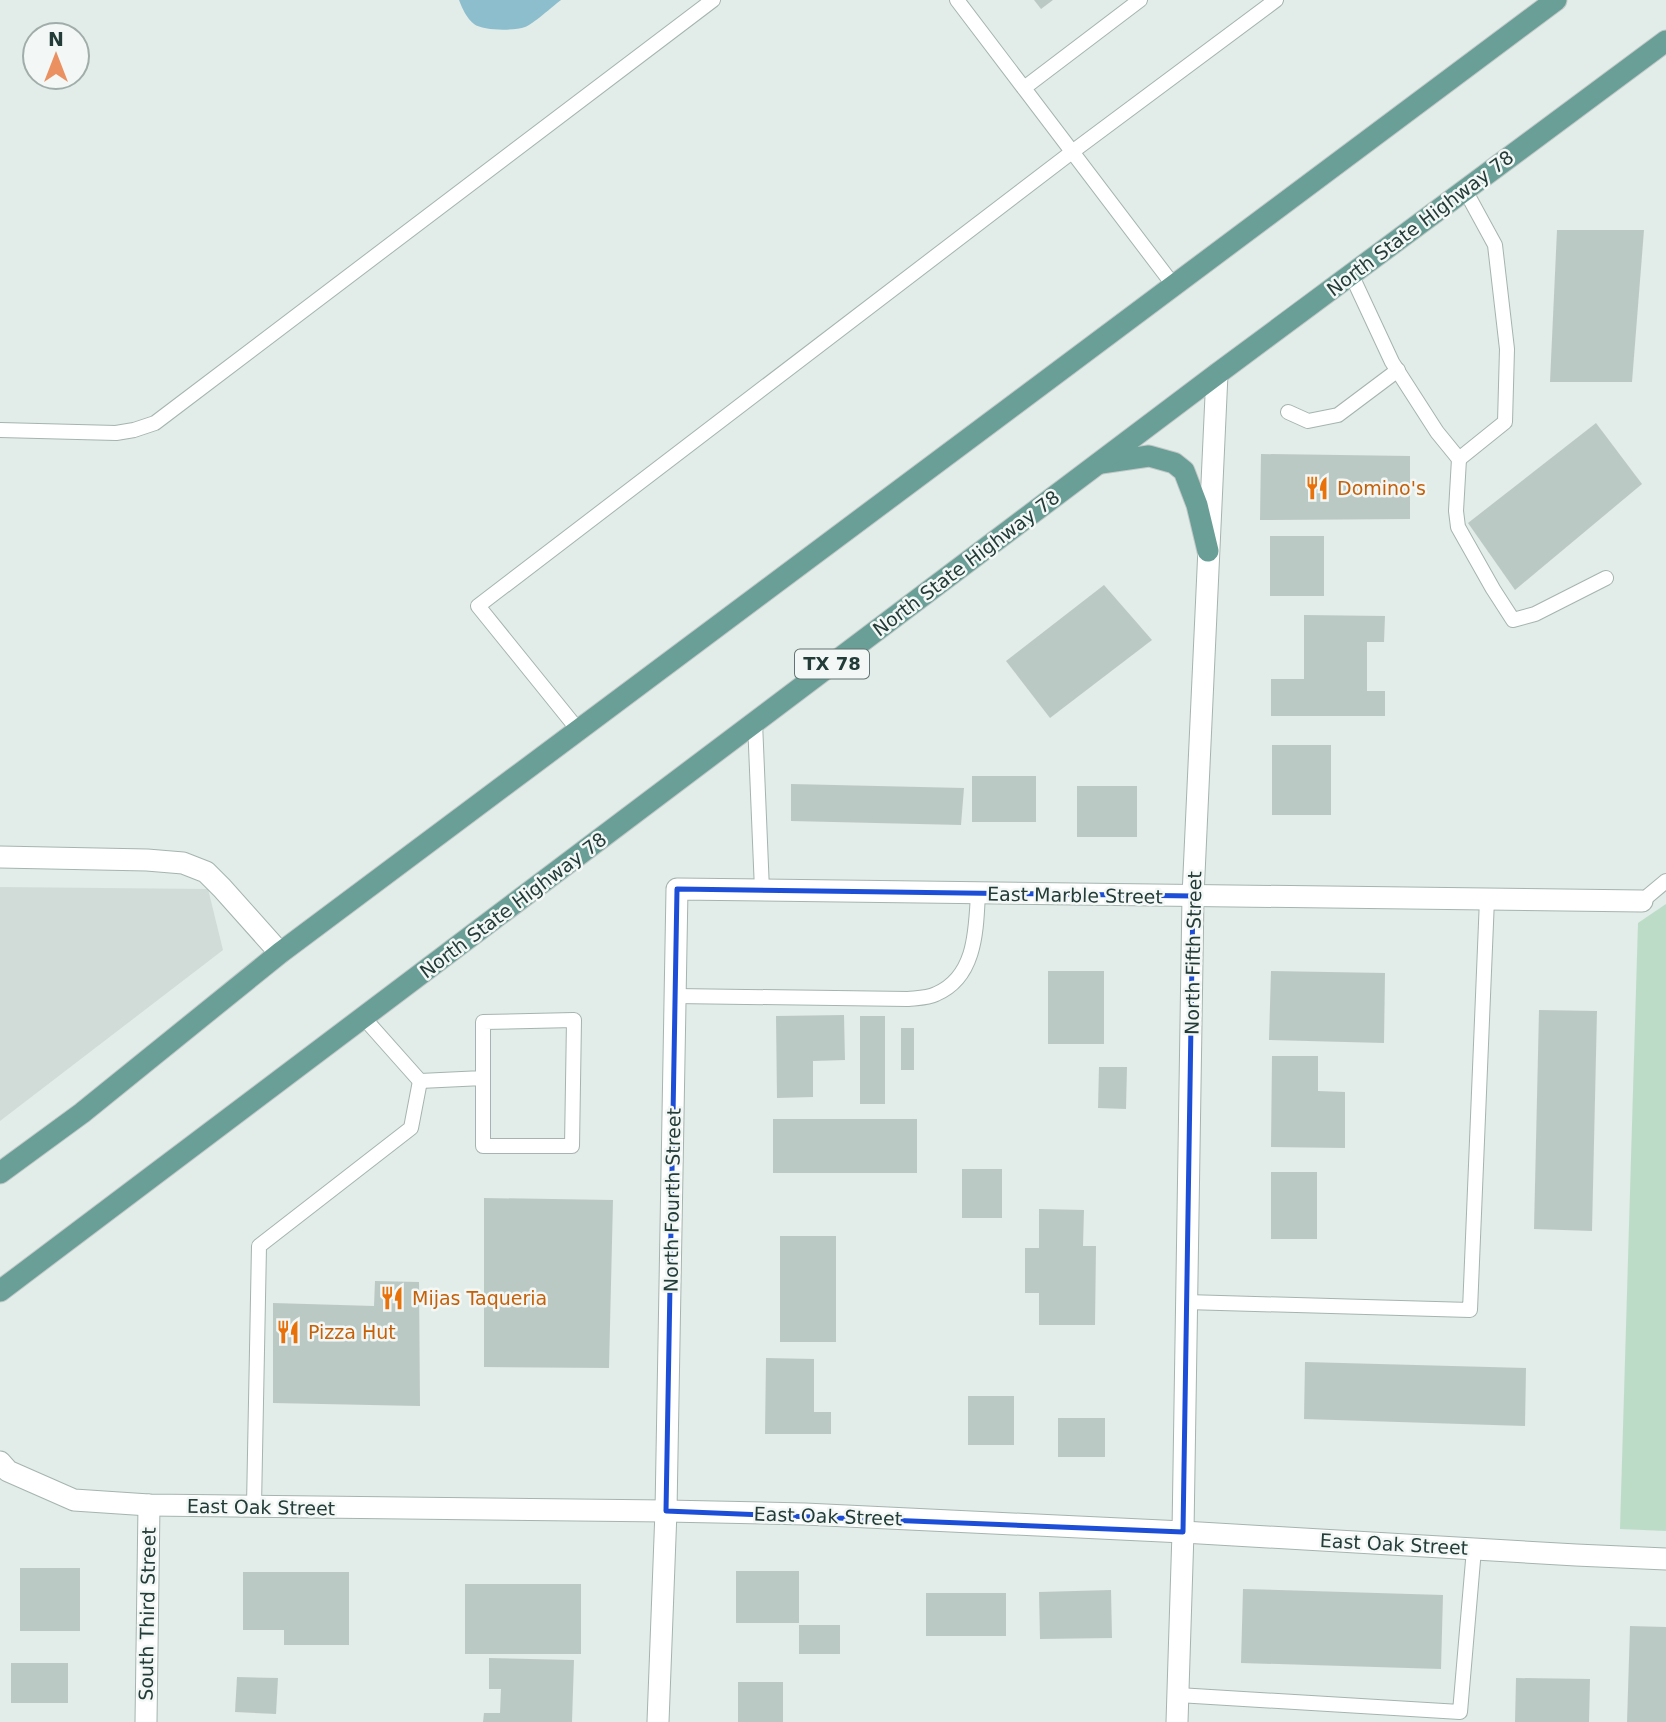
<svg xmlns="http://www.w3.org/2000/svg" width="1666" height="1722" font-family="'DejaVu Sans',sans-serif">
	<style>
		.built { fill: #d1dcd8 }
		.green { fill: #bcdcc8 }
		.water { fill: #8dbece }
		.building { fill: #bbc9c5 }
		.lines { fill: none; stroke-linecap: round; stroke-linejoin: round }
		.lane-casing { stroke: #a5b4b0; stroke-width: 16 }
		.street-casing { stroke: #a5b4b0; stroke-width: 23 }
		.primary-casing { stroke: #c1c8c7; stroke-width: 23 }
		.lane { stroke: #fff; stroke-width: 14 }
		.street { stroke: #fff; stroke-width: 21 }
		.primary { stroke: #699f96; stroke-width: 21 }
		.marked { fill: none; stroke: #1d4ed8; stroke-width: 5; stroke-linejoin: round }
		.labels { text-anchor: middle; stroke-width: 5; stroke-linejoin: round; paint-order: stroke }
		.shield { fill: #f3f8f6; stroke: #617471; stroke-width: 2 }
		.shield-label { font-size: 18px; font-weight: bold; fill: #233c38 }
		.street-label { font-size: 19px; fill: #233c38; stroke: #f3f8f6 }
		.food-label { font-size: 19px; fill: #c56008; stroke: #f3f8f6; text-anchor: start }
	</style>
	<rect width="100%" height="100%" fill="#e2ece8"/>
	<path class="built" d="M0,887L208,889L223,950L0,1121Z"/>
	<path class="green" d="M1666,904V1531L1620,1529L1638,923Z"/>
	<path class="water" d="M459,0H561C553,6 532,25 525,27C514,31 483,31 474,24C467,19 462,8 459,0Z"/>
	<g class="building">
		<path d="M1034,0H1053L1041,9Z"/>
		<path d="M1557,230H1644L1632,382H1550Z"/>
		<path d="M1596,423L1642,484L1515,590L1468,523Z"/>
		<path d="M1261,454L1410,456V519L1260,520Z"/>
		<rect x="1270" y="536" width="54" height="60"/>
		<path d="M1104,585L1152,640L1050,718L1006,661Z"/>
		<path d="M1304,615L1385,616L1384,642H1367V691H1385V716H1271V679H1304Z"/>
		<rect x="1272" y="745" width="59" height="70"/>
		<rect x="972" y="776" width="64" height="46"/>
		<path d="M791,784L964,788L961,825L791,821Z"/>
		<rect x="1077" y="786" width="60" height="51"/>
		<rect x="1048" y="971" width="56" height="73"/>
		<path d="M1271,971L1385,973L1384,1043L1269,1040Z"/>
		<path d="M1539,1010L1597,1011L1592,1231L1534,1229Z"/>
		<path d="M844,1015L845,1060L813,1061V1097L777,1098L776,1016Z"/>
		<rect x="860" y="1016" width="25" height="88"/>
		<rect x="901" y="1028" width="13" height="42"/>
		<path d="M1272,1056H1318V1091L1345,1092V1148L1271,1147Z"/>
		<path d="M1099,1067H1127L1126,1109L1098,1108Z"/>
		<rect x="773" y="1119" width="144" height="54"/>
		<rect x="962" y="1169" width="40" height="49"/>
		<rect x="1271" y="1172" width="46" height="67"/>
		<path d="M484,1198L613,1200L609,1368L484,1367Z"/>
		<path d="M1039,1209L1084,1210L1083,1246H1096L1095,1325H1039V1293H1025V1248H1039Z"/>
		<rect x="780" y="1236" width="56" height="106"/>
		<path d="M375,1281L419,1282L420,1406L273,1403V1303L374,1306Z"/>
		<path d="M766,1358L814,1359V1412H831V1434H765Z"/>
		<path d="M1305,1362L1526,1368L1525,1426L1304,1419Z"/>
		<rect x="968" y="1396" width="46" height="49"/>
		<rect x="1058" y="1418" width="47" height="39"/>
		<rect x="20" y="1568" width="60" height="63"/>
		<rect x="736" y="1571" width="63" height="52"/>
		<path d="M243,1572H349V1645H284V1630H243Z"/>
		<rect x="465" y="1584" width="116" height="70"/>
		<path d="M1243,1589L1443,1595L1441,1669L1241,1663Z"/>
		<path d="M1111,1590L1112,1638L1040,1639L1039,1592Z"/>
		<rect x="926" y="1593" width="80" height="43"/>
		<rect x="799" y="1625" width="41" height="29"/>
		<path d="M1630,1626L1666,1627V1722H1627Z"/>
		<path d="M489,1658L574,1660L572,1722H483L484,1713H500L501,1689H489Z"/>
		<rect x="11" y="1663" width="57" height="40"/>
		<path d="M237,1677L278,1678L276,1714L235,1712Z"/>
		<path d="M1516,1678L1590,1679L1589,1722H1515Z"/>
		<rect x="738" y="1682" width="45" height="40"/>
	</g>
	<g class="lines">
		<g class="lane-casing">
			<g id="lane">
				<path d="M957,0L1174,286"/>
				<path d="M1024,88L1140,0"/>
				<path d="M1351,274L1392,362L1437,432L1459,459L1505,422L1507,349L1495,245L1465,190"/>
				<path d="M1288,412L1308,421L1338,415L1398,370"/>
				<path d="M0,430L116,433L134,430L155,423L713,0"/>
				<path d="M1459,459L1456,511L1458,527L1493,589L1513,620L1535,614L1606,578"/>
				<path d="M755,722L762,890"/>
				<path d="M579,731L478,606L1072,152L1276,0"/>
				<path d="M1642,901L1666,881"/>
				<path d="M675,996L908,999C917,998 928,998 936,994C976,977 976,930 978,893"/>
				<path d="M364,1018L420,1081"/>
				<path d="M420,1081L483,1078V1146H572L574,1020L483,1022V1078"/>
				<path d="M1186,1302L1470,1310L1487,899"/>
				<path d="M254,1506L259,1246L411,1128L420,1081"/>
				<path d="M1178,1695L1460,1712L1474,1549"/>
			</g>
		</g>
		<g class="street-casing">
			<g id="street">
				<path d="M0,857L147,860L183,863L206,872L222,888L280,953"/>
				<path d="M0,1462L8,1471L74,1500L149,1505L666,1511L805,1514L1183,1532L1576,1555L1666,1559"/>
				<path d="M146,1722L149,1505"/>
				<path d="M658,1722L666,1511L677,889L1642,901"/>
				<path d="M1177,1722L1183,1532L1193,896L1217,374"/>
			</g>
		</g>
		<g class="primary-casing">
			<g id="primary">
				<path d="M1101,463L1149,456L1174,463L1184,471L1197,505L1208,551"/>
				<path d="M0,1173L82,1113L280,953L1556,0"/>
				<path d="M0,1291L1217,374L1666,41"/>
			</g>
		</g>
		<use href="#lane" class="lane"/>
		<use href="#street" class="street"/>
		<use href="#primary" class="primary"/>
	</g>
	<path class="marked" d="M677,889L1193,896L1183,1532L666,1511Z"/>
	<defs>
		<g id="restaurant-bare" transform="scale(1.89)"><path d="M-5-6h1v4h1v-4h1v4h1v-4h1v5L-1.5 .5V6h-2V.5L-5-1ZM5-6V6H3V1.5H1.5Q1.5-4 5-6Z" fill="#e8710a" stroke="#f3f8f6" stroke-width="2.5" paint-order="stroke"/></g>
	</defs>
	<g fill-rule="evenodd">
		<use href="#restaurant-bare" x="1317" y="488"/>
		<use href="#restaurant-bare" x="392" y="1298"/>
		<use href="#restaurant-bare" x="288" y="1332"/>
	</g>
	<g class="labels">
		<rect class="shield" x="795" y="649.5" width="74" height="29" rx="5"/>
		<g class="shield-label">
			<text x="832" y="670">TX 78</text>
		</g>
		<g class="street-label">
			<text transform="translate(1420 223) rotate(-37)" y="7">North State Highway 78</text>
			<text transform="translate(966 563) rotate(-37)" y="7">North State Highway 78</text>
			<text transform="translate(1075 895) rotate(1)" y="7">East Marble Street</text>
			<text transform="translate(513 905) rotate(-37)" y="7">North State Highway 78</text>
			<text transform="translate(1193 953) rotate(-89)" y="7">North Fifth Street</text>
			<text transform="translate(672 1200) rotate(-89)" y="7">North Fourth Street</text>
			<text transform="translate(261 1507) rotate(1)" y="7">East Oak Street</text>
			<text transform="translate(828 1516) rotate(2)" y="7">East Oak Street</text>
			<text transform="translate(1394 1544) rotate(3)" y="7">East Oak Street</text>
			<text transform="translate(147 1614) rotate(-89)" y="7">South Third Street</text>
		</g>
		<g class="food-label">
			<text x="1337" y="495">Domino's</text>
			<text x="412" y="1305">Mijas Taqueria</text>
			<text x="308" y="1339">Pizza Hut</text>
		</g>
	</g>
	<g transform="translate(56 56)"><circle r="33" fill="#f3f8f6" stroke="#a0adaa" stroke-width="2"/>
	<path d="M0-5L12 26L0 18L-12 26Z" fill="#eb9061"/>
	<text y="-10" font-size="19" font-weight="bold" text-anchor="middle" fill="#233c38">N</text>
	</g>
</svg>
